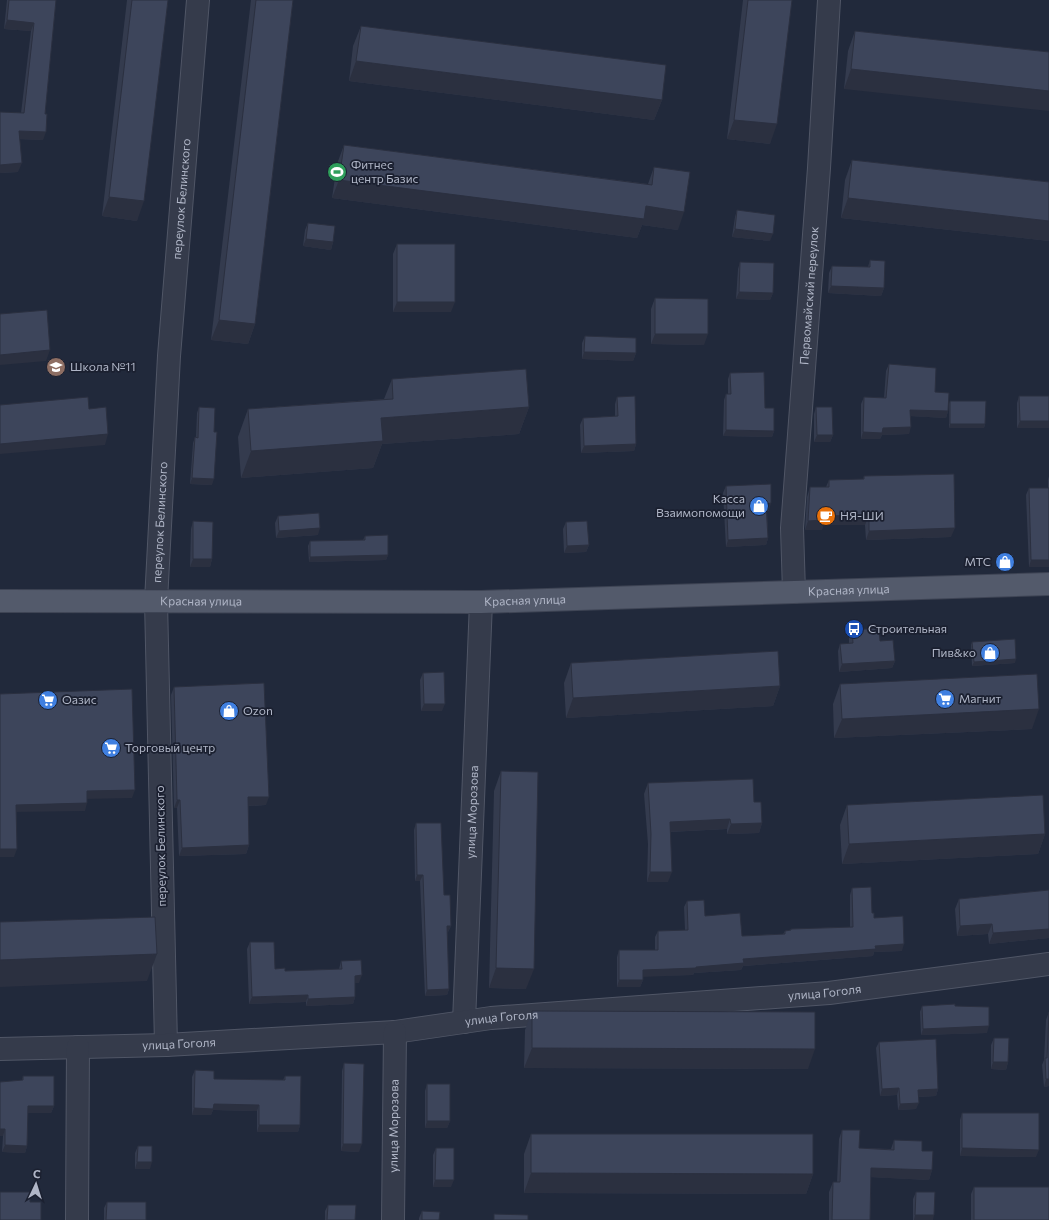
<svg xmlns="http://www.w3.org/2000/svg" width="1049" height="1220" font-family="Commissioner,sans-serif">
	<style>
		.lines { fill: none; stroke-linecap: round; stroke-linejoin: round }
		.minor-casing { stroke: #505666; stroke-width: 24 }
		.major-casing { stroke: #3e4454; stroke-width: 24 }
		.minor { stroke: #353b4b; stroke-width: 22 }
		.major { stroke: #535a6b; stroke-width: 22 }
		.wall { fill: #343b4e }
		.shaded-wall { fill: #2b3040 }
		.building { fill: #3d455b; stroke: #2b3040 }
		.labels { text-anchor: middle; stroke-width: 3.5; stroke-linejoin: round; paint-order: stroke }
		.poi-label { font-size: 12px; fill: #b0b6c7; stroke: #1b2030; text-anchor: start }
		.street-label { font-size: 12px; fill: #b0b6c7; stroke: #1b2030 }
	</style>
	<rect width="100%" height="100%" fill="#21293b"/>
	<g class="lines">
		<g class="minor-casing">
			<g id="minor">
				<path id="s1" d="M794,592L792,528L819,168L829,0"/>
				<path id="s2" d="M464,1022L481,602"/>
				<path id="s3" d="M166,1045L156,601L169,356L198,0"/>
				<path id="s4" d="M0,1049L166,1045L395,1032L491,1018L829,993L1049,964"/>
				<path d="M77,1220L78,1047"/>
				<path id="s5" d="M393,1220L395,1032"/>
			</g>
		</g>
		<g class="major-casing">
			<g id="major">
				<path id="s6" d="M0,601L481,602L1049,584"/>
			</g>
		</g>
		<use href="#minor" class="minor"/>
		<use href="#major" class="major"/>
	</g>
	<g class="wall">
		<path d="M7,0H56L45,114L43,140L19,139L18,172L0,173V112L21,113L31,31L4,29Z"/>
		<path d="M127,0H168L137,221L102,216Z"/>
		<path d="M251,0H293L255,324L248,344L211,340Z"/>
		<path d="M743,0H792L770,144L727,139Z"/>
		<path d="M361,26L662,100L654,120L349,81L353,46Z"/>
		<path d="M855,31L1049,52L844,89L848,51Z"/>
		<path d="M344,145L648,184L654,167L678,230L642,225L637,238L332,198L337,164Z"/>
		<path d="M852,160L1049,182V241L841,218L845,180Z"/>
		<path d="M737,210L770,241L732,237L735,217Z"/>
		<path d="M308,223L333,242L331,250L303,246L305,230Z"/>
		<path d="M397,244L451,312H393V254Z"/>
		<path d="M870,260L884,288L881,296L828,293L829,273L832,266L868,267Z"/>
		<path d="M740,262L773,293L770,300L736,299L738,269Z"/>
		<path d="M655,298L704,345L651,344V309Z"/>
		<path d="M585,336L636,353L633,361L582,359V343Z"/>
		<path d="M889,364L935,392L948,411L946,418L911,416L909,434L882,435L880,439H861V404L864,397L884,398L886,371Z"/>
		<path d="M730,373L765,408L774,431L772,437L723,436L724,400L726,394H728V379Z"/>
		<path d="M392,379L529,407L519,434L382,444L373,468L241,478L238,437L248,409L384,399Z"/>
		<path d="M1019,396H1049V428H1017V403Z"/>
		<path d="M617,397L636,444L634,451L581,453L580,425L583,418L615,416V404Z"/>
		<path d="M950,401L985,424L984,428H949V404Z"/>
		<path d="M199,407L212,485L190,484L193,443L195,437H196L197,413Z"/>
		<path d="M816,407L833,435L830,442H814V414Z"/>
		<path d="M864,476L951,537L866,540L865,525H823L822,530H805L807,497L810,487H826L829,480L863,479Z"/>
		<path d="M1049,476V567H1029L1026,495L1029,488H1048V480Z"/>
		<path d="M726,486L769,511H767L768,538L766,545L726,547L723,493Z"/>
		<path d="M278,516L318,535L276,538L275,523Z"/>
		<path d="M193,521L212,559L210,567H190L191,529Z"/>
		<path d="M566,522L589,545L586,552L564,553L563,529Z"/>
		<path d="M365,536L388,555L386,560L309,562L308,546L310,541L363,540Z"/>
		<path d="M852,630L880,641L895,661L892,668L839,672L838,651L840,644H849V638Z"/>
		<path d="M972,642L1015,663L972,666L971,645Z"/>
		<path d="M571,663L780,686L773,706L566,718L564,683Z"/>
		<path d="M423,673L442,711H421L420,680Z"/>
		<path d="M840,684L1032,729L834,738L833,704Z"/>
		<path d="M174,687L266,805L248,806L249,845L246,854L179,856L177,808H174L171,695Z"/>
		<path d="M501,771L526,989L489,988L494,791Z"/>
		<path d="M648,783L754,802L762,823L759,833L727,834V829L670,832L668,882H647L648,844L644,794Z"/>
		<path d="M847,805L1045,834L1038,854L842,864L840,825Z"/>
		<path d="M416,823L444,895L451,926L448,932H447L449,989L447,995L425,996L420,881H415L414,830Z"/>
		<path d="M852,888L872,913L874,918L902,951L874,952L873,956L743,966L741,970L694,973L693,975L643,976V980L640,987H617V957L619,950H655V937L658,931L685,930L684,907L687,901L705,916L742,936L783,934L785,931L790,930L791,929L850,927V895Z"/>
		<path d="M1049,890V938L989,944L988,934L957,936L955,909L959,899Z"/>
		<path d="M250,942L275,969L285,971L339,969L341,961L359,983H355V997L353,1004L306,1006V1002L249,1004L247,949Z"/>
		<path d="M922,1006L987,1033L921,1035L920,1012Z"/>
		<path d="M532,1011L808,1069L524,1068L525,1030Z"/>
		<path d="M1049,1012V1086L1044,1087L1042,1065L1044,1060L1046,1020Z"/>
		<path d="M994,1038L1008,1062L1006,1070L991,1069V1045Z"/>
		<path d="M879,1042L938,1089L936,1096L918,1097L916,1109L898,1110L897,1095L880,1096L876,1048Z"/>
		<path d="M344,1063L359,1152L341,1151L342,1071Z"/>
		<path d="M195,1070L214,1079L283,1080L285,1076L300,1125L298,1132H257V1111L213,1110L211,1115H192V1077Z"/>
		<path d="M23,1076L54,1106L51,1113H28L27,1146L25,1153L2,1152L3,1136H0V1082L22,1080Z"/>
		<path d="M427,1084L450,1121L447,1128H425V1091Z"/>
		<path d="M962,1113L1036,1157L960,1156V1120Z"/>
		<path d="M842,1130L859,1148L891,1149L894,1140L922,1151L932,1170L929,1180L871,1177L870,1220H829V1192L833,1182H837L839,1139Z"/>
		<path d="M531,1134L813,1174L806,1194L524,1193V1154Z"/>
		<path d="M138,1146L150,1169H135V1153Z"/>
		<path d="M436,1148L451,1187H433V1155Z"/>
		<path d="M974,1187L1049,1220H971V1194Z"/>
		<path d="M916,1192L933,1220H913V1199Z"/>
		<path d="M107,1202L146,1220H104V1208Z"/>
		<path d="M328,1205L355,1220H325V1211Z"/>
		<path d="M422,1211L439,1220H419V1218Z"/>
	</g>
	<g class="shaded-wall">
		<path d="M7,20L34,23L31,31L4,29Z"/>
		<path d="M356,61L662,100L654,120L349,81Z"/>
		<path d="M851,69L1049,91V111L844,89Z"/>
		<path d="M734,120L777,124L770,144L727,139Z"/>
		<path d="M19,131L46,132L43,140L15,139Z"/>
		<path d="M22,163L18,172L0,173V165Z"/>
		<path d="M339,180L646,206L684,212L678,230L642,225L637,238L332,198Z"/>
		<path d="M109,197L144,201L137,221L102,216Z"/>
		<path d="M848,198L1049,221V241L841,218Z"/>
		<path d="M735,229L773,234L770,241L732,237Z"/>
		<path d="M306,239L333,242L331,250L303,246Z"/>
		<path d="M831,286L884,288L881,296L828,293Z"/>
		<path d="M739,292L773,293L770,300L736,299Z"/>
		<path d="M397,302H455L451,312H393Z"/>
		<path d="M219,320L255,324L248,344L211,340Z"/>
		<path d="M655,334H708L704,345L651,344Z"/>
		<path d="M50,350L46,361L0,365V355Z"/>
		<path d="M584,352L636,353L633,361L582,359Z"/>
		<path d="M529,407L519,434L382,444L373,468L241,478L251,451L381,418Z"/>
		<path d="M910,410L948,411L946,418L908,416Z"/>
		<path d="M1020,421H1049V428H1017Z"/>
		<path d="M950,424H985L984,428H949Z"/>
		<path d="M911,427L909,434L882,435L880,439H861L863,432L883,428Z"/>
		<path d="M726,430L774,431L772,437L723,436Z"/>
		<path d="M108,434L105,445L0,454V444Z"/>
		<path d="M817,435H833L830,442H814Z"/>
		<path d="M636,444L634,451L581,453L584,446Z"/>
		<path d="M192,478L214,479L212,485L190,484Z"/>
		<path d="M771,503L769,511H764L766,504Z"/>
		<path d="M869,515L865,525H823L822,530H805L808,521L825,516Z"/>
		<path d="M320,528L318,535L276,538L279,531Z"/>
		<path d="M955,528L951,537L866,540L869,531Z"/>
		<path d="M768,538L766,545L726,547L728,540Z"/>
		<path d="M589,545L586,552L564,553L567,546Z"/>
		<path d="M388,555L386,560L309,562L310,557Z"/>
		<path d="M193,559H212L210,567H190Z"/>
		<path d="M1031,560H1049V567H1029Z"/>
		<path d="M1016,659L1015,663L972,666L974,662Z"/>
		<path d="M895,661L892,668L839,672L842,664Z"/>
		<path d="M780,686L773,706L566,718L573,698Z"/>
		<path d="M424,704H445L442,711H421Z"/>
		<path d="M1039,709L1032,729L834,738L842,719Z"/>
		<path d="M135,790L132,798L84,799L87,791Z"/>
		<path d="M248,797H269L266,805L245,806Z"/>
		<path d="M177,800H180L177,808H174Z"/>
		<path d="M87,803L85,811L13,812L16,805Z"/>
		<path d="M730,819L727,829L666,832L670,822Z"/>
		<path d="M762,823L759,833L727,834L731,824Z"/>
		<path d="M1045,834L1038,854L842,864L849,844Z"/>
		<path d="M249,845L246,854L179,856L182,848Z"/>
		<path d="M0,849H17L14,857H0Z"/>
		<path d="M650,872H672L668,882H647Z"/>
		<path d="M417,875H423L420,881H415Z"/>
		<path d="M992,924L988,934L957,936L960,926Z"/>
		<path d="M447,926H451L448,932H445Z"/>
		<path d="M1049,929V938L989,944L993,933Z"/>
		<path d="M904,944L902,951L874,952L873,956L743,966L741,970L694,973L693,975L640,977L643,970L696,967L743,959L875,946Z"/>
		<path d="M157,954L147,981L0,987V960Z"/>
		<path d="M496,968L534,969L526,989L489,988Z"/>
		<path d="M362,975L359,983H352L355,976Z"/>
		<path d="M619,980H643L640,987H617Z"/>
		<path d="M449,989L447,995L425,996L427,990Z"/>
		<path d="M308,995L306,1002L249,1004L252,997Z"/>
		<path d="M355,997L353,1004L306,1006L308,999Z"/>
		<path d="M989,1026L987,1033L921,1035L923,1029Z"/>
		<path d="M532,1048L815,1049L808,1069L524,1068Z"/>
		<path d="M993,1062H1008L1006,1070L991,1069Z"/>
		<path d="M1046,1079H1049V1086L1044,1087Z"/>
		<path d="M899,1088L897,1095L880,1096L882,1089Z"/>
		<path d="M938,1089L936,1096L916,1097L918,1090Z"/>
		<path d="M919,1103L916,1109L898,1110L900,1104Z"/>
		<path d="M214,1104L259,1105L257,1111L213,1110L211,1115H192L194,1108Z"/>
		<path d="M28,1106H54L51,1113H26Z"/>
		<path d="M427,1121H450L447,1128H425Z"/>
		<path d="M259,1125H300L298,1132H257Z"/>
		<path d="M0,1129H5L3,1136H0Z"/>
		<path d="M343,1144H362L359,1152L341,1151Z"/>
		<path d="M5,1145L27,1146L25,1153L2,1152Z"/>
		<path d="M962,1148L1039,1150L1036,1157L960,1156Z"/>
		<path d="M137,1162H152L150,1169H135Z"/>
		<path d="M871,1168L932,1170L929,1180L867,1177Z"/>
		<path d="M531,1173L813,1174L806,1194L524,1193Z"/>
		<path d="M435,1180H454L451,1187H433Z"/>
		<path d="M915,1215H934L933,1220H914Z"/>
	</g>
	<g class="building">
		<path d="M9,0H56L45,114H47L46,132L19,131L22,163L0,165V112L24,113L34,23L7,20Z"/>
		<path d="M132,0H168L144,201L109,197Z"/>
		<path d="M256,0H293L255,324L219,320Z"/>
		<path d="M748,0H792L777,124L734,120Z"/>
		<path d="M361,26L666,65L662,100L356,61Z"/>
		<path d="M855,31L1049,52V91L851,69Z"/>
		<path d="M344,145L652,185L654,167L690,172L684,212L646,206L644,219L339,180Z"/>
		<path d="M852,160L1049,182V221L848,198Z"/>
		<path d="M737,210L775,215L773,234L735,229Z"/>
		<path d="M308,223L335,226L333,242L306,239Z"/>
		<rect x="397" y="244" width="58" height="58"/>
		<path d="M870,260L885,261L884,288L831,286L832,266L870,267Z"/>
		<path d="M740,262L774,263L773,293L739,292Z"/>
		<path d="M655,298L708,299V334H655Z"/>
		<path d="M47,310L50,350L0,355V314Z"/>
		<path d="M585,336L636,338V353L584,352Z"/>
		<path d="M889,364L936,368L935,392L949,393L948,411L910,410L911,427L883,428L882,433L863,432L864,397L886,398Z"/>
		<path d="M526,369L529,407L381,418L383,441L251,451L248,409L393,399L392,379Z"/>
		<path d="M764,372L765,408H774V431L726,430V394H731L730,373Z"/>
		<path d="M635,396L636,444L584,446L583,418L618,416L617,397Z"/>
		<path d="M1019,396H1049V421H1020Z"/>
		<path d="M88,397L89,409L106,407L108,434L0,444V405Z"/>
		<path d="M950,401H986L985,424H950Z"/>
		<path d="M199,407L215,408L214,432H217L214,479L192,478L195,437L198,438Z"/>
		<path d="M816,407H832L833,435H817Z"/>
		<path d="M954,474L955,528L869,531V515L825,516V520L808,521L810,487H829V480L864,479V476Z"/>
		<path d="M771,484V503L766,504L768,538L728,540L726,486Z"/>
		<path d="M1029,488H1049V560H1031Z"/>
		<path d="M319,513L320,528L279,531L278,516Z"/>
		<path d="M193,521L213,522L212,559H193Z"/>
		<path d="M587,521L589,545L567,546L566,522Z"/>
		<path d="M388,535V555L310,557V541L365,540V536Z"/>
		<path d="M879,628L880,641L893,640L895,661L842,664L840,644L853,643L852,630Z"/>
		<path d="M1015,639L1016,659L974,662L972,642Z"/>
		<path d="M778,651L780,686L573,698L571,663Z"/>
		<path d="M444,672L445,704H424L423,673Z"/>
		<path d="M1037,674L1039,709L842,719L840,684Z"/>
		<path d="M264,683L269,797H248L249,845L182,848L180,800H177L174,687Z"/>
		<path d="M132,689L135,790L87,791V803L16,805L17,849H0V694Z"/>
		<path d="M501,771L538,772L534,969L496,968Z"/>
		<path d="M753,779L754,802H761L762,823L731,824L730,819L670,822L672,872H650L651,834L648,783Z"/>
		<path d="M1043,795L1045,834L849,844L847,805Z"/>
		<path d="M416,823H441L444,895H450L451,926H447L449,989L427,990L423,875H417Z"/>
		<path d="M871,887L872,913H874V918L903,916L904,944L875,946L876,949L743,959L744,963L696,967V968L643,970V980H619V950H658V931L688,930L687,901L704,900L705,916L740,913L742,936L785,934V931L791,930V929L853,927L852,888Z"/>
		<path d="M1049,890V929L993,933L992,924L960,926L959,899Z"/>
		<path d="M155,917L157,954L0,960V922Z"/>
		<path d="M250,942H274L275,969L285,968V971L342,969L341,961L361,960L362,975L355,976V997L308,999V995L252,997Z"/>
		<path d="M955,1004V1006L989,1007V1026L923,1029L922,1006Z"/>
		<path d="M532,1011L815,1012V1049L532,1048Z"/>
		<path d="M1049,1012V1079H1046L1045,1058H1047Z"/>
		<path d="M994,1038H1009L1008,1062H993Z"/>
		<path d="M936,1039L938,1089L918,1090L919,1103L900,1104L899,1088L882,1089L879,1042Z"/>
		<path d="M344,1063L364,1064L362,1144H343Z"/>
		<path d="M195,1070L214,1071V1079L285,1080V1076H301L300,1125H259V1105L214,1104L213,1109L194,1108Z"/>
		<path d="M23,1076H54V1106H28L27,1146L5,1145V1129H0V1082L23,1080Z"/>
		<rect x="427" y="1084" width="23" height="37"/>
		<path d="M962,1113H1039V1150L962,1148Z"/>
		<path d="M842,1130H860L859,1148L894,1150V1140L922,1141V1151H933L932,1170L871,1168L870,1220H832L833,1182H840Z"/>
		<path d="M531,1134H813V1174L531,1173Z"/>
		<path d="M138,1146H152V1162H137Z"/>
		<path d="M436,1148H454V1180H435Z"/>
		<rect x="974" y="1187" width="75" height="33"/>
		<path d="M0,1192H30V1202H41V1220H0Z"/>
		<path d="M916,1192H935L934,1215H915Z"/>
		<path d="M107,1202H146V1220H106Z"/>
		<path d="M328,1205H356L355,1220H327Z"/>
		<path d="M422,1211L440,1212L439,1220H422Z"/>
		<path d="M494,1214L528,1215V1220H494Z"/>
	</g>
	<defs>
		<g id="stadium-disc" transform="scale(1)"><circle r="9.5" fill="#2e9e5b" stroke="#1b2030"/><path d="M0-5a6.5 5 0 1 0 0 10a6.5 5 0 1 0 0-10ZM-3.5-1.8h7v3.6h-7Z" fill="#fff"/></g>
		<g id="school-disc" transform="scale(1)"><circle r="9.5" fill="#8d6e63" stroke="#1b2030"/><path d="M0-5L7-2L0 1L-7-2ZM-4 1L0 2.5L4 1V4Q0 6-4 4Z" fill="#fff"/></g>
		<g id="shop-disc" transform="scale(1)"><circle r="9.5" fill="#3f7fe0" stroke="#1b2030"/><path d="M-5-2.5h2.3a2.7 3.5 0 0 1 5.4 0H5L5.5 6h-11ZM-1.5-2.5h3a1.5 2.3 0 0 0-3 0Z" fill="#fff"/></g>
		<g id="cafe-disc" transform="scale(1)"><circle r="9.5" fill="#e8710a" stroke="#1b2030"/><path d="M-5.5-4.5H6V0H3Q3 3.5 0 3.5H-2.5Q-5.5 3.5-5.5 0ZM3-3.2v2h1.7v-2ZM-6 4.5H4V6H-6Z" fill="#fff"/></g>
		<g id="bus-disc" transform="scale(1)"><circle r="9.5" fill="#1a4fb4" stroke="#1b2030"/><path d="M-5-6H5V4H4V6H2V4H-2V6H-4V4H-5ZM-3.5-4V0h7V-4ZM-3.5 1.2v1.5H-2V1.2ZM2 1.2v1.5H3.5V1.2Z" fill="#fff"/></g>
		<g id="supermarket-disc" transform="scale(1)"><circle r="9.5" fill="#3f7fe0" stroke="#1b2030"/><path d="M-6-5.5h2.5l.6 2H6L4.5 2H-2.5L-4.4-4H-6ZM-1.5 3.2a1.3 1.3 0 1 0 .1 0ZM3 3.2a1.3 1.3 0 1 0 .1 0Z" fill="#fff"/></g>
	</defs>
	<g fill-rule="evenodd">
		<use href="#stadium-disc" x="337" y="172"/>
		<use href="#school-disc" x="56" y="367"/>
		<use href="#shop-disc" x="759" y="506"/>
		<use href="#cafe-disc" x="826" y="516"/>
		<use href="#shop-disc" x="1005" y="562"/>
		<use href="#bus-disc" x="854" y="629"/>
		<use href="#shop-disc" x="990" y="653"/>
		<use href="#supermarket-disc" x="945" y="699"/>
		<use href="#supermarket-disc" x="48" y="700"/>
		<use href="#shop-disc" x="229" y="711"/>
		<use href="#supermarket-disc" x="111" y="748"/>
	</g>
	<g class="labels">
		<g class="poi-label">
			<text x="351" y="169">Фитнес<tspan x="351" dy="14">центр Базис</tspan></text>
			<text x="70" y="371">Школа №11</text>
			<text x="745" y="503" text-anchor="end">Касса<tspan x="745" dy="14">Взаимопомощи</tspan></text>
			<text x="840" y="520">НЯ-ШИ</text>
			<text x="991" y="566" text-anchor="end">МТС</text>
			<text x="868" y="633">Строительная</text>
			<text x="976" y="657" text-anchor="end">Пив&amp;ко</text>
			<text x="959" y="703">Магнит</text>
			<text x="62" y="704">Оазис</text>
			<text x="243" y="715">Ozon</text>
			<text x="125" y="752">Торговый центр</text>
		</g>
		<g class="street-label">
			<text dy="4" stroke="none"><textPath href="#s3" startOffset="847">переулок Белинского</textPath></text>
			<text dy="4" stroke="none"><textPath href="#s1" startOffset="297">Первомайский переулок</textPath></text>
			<text dy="4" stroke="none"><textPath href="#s3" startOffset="523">переулок Белинского</textPath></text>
			<text dy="4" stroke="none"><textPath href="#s6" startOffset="849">Красная улица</textPath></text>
			<text dy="4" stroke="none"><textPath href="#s6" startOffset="525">Красная улица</textPath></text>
			<text dy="4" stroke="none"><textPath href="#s6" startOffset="201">Красная улица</textPath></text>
			<text dy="4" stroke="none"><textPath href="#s2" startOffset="210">улица Морозова</textPath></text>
			<text transform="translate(161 846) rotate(-91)" y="4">переулок Белинского</text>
			<text dy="4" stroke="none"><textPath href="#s4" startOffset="827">улица Гоголя</textPath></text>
			<text dy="4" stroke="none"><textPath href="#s4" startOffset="503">улица Гоголя</textPath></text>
			<text dy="4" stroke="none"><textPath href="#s4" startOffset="179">улица Гоголя</textPath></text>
			<text dy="4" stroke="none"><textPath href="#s5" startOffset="94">улица Морозова</textPath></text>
		</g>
	</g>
	<g transform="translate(36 1184) rotate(4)" stroke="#1b2030" stroke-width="3" paint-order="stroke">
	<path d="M0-3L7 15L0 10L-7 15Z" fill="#b0b6c7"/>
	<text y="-6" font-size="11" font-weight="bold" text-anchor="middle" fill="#b0b6c7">С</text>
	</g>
</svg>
